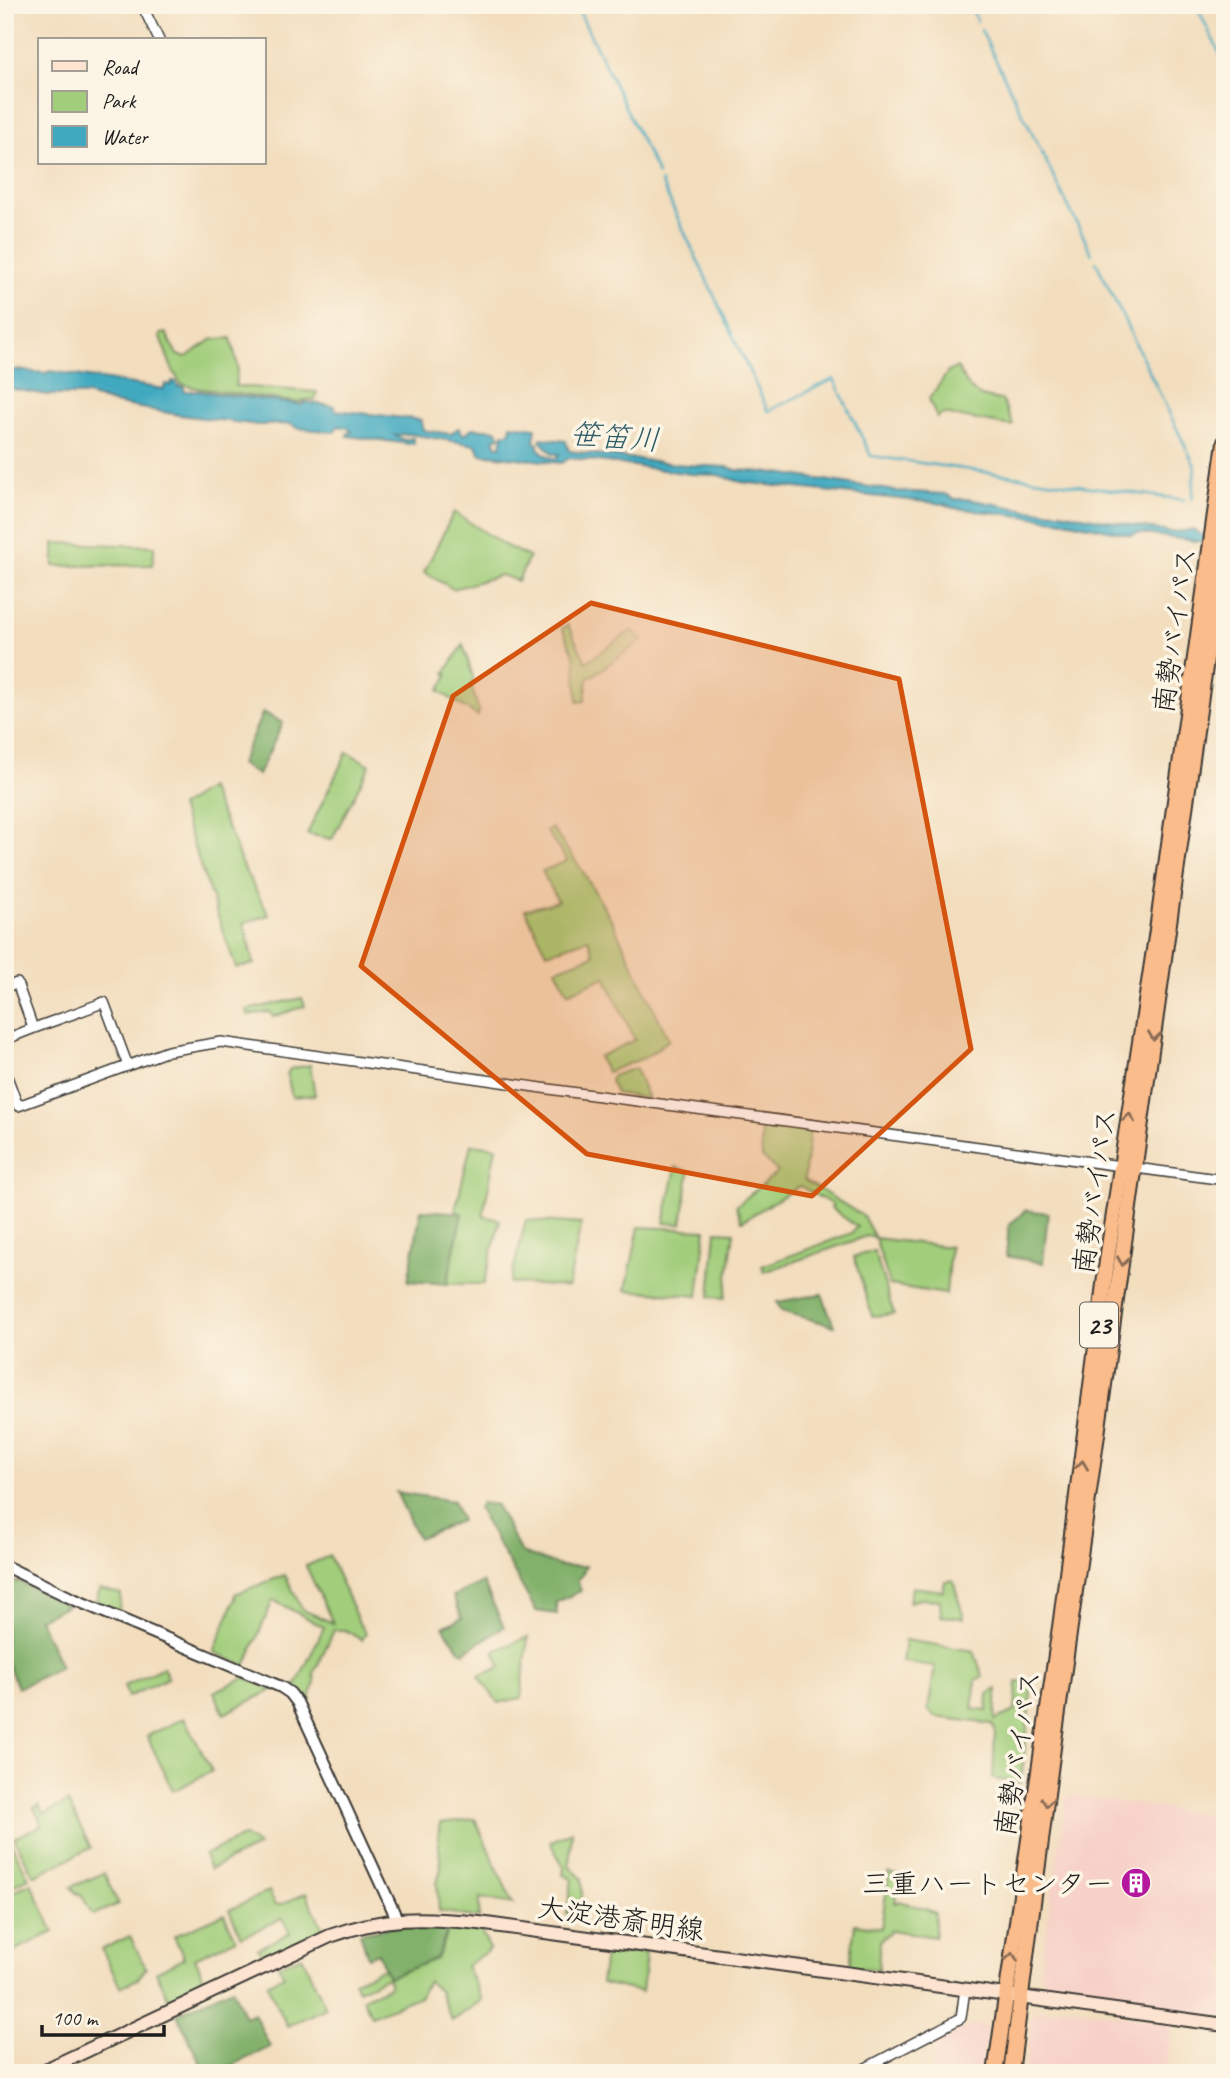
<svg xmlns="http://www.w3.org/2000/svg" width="1230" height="2078" font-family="Caveat,'Klee One',sans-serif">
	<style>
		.built { fill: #f7d1c8 }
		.green { fill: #a2ce7b; stroke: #5f754c; stroke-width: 2 }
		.forest { fill: #81b16b; stroke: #4e6644; stroke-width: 2 }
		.water { fill: #40a9c0; stroke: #2e626e; stroke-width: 2 }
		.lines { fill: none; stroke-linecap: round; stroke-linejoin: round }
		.stream { stroke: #40a9c0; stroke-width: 2.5 }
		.minor-casing { stroke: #3c3934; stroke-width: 12 }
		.tertiary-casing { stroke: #3c3934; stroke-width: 14 }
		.secondary-casing { stroke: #3c3934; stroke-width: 16 }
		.trunk-casing { stroke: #3c3934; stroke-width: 18 }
		.minor { stroke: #fff; stroke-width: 9 }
		.tertiary { stroke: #fff; stroke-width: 10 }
		.secondary { stroke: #fde4d1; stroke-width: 12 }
		.trunk { stroke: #fabc8b; stroke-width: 14 }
		.oneway { stroke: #8b6c54 }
		.marked { fill: #d4530e; fill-opacity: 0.2; stroke: #d4530e; stroke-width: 5; stroke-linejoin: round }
		.labels { text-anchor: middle; stroke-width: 7; stroke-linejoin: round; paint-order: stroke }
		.shield { fill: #fcf5e5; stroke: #5f5d58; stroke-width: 2 }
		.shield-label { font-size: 26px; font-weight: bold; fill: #1c1c1c }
		.street-label { font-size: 28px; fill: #1c1c1c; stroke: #fcf5e5 }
		.poi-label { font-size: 28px; fill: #1c1c1c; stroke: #fcf5e5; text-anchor: end }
		.water-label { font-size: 30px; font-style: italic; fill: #2c5b66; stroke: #fcf5e5 }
	</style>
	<rect width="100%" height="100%" fill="#fcf5e5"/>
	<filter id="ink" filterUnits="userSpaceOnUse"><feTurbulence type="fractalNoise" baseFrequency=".0143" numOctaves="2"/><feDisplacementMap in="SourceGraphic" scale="14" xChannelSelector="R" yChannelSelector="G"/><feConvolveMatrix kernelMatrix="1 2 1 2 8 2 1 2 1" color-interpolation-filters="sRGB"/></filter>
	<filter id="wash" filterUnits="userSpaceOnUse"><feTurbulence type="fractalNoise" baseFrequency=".00686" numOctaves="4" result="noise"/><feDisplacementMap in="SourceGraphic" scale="28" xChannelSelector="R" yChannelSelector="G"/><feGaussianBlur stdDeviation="1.57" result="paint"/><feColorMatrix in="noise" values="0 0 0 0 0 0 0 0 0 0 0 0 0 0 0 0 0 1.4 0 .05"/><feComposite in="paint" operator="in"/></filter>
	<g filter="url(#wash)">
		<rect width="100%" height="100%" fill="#f2ddbd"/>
		<g class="built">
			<path d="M1070,1795L1225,1817V2018L1169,2010L1152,2004L1066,1993L1056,1984H1047L1043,1978L1039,1977L1067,1797Z"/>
			<path d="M1064,2007L1173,2024L1166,2073H1025L1032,2016L1038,2011L1051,2012Z"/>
			<path d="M982,2023L987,2033L981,2073H931L938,2036L960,2026L962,2029Z"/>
		</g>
		<g class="green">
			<path d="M166,333L177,355L186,357L213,339L231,338L238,367L235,386L317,392L315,400H302L301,403L196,388L181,384L173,371L160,337V334Z"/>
			<path d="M957,367C969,390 974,398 1002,400L1013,424L1012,426L943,414L937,418L929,399L948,372Z"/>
			<path d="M454,512L504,545L529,557L518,581L501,575L453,589L424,572Z"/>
			<path d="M54,543L155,546L152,565L54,566Z"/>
			<path d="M568,625L586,662L632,630L643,640L588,679L585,701L578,702L575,657L562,628Z"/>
			<path d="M463,645L473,677L472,689L479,711L478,716L439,691L448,675L445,673Z"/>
			<path d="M347,752L370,765L332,839L307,834Z"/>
			<path d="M209,788L234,842L241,863L269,915L244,923L254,964L236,968L180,807Z"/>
			<path d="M552,828L582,870L612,921L669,1040L646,1057L607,1072L598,1057L635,1040L605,977L568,993L556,969L594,955L588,939L547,953L525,910L558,901L542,871L567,861L546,831Z"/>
			<path d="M302,998L305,1006L273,1017L270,1012L248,1015L247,1010Z"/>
			<path d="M310,1065L315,1095L292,1097L287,1074L290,1069Z"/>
			<path d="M635,1068L648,1099L616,1093L610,1081L612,1076Z"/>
			<path d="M760,1121L810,1129L804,1180L863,1216L875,1238L950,1247L946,1294L890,1285L875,1238L867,1236L764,1272L762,1266L852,1233L857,1227L831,1208L833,1205L800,1186L742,1221L736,1206L778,1172L762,1157Z"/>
			<path d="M471,1144L496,1147L483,1216L500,1220L484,1284H447L462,1213L455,1212Z"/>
			<path d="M676,1167L689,1172L682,1224L664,1223Z"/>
			<path d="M526,1220L581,1224L568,1287L510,1283Z"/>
			<path d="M639,1227L706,1230L698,1296L626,1290Z"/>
			<path d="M716,1231L734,1232L725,1298L710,1297Z"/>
			<path d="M874,1251L894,1314L872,1316L854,1257Z"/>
			<path d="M329,1556L359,1623L366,1633L362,1640L345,1630H334L314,1673L315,1683L310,1699L294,1690L324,1627L273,1600L245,1666L214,1652L235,1599V1594L285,1575L303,1610L333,1623L306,1566Z"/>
			<path d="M953,1580L964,1618L941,1616L940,1600L920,1599L909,1602L912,1587L943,1591L945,1581Z"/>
			<path d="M100,1589L121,1594L119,1611L113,1612L95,1604Z"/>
			<path d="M528,1637L521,1698L498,1703L479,1676L501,1667L494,1651Z"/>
			<path d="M905,1640L974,1651L983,1677L976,1680L972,1709L987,1711L988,1694L997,1689L995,1720L1015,1711L1017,1682L1032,1684L1021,1783L993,1779L995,1730L992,1724L935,1717L928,1710L935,1666L902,1662Z"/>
			<path d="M163,1667L168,1678L128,1697L124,1686Z"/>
			<path d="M245,1677L273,1690L224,1714L214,1692Z"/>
			<path d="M184,1718L212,1771L173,1791L147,1736Z"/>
			<path d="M68,1802L91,1848L36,1875L33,1874L14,1838L42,1825L34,1808L39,1805L44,1814Z"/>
			<path d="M475,1819L513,1904L480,1898L479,1918L439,1911L437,1883L441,1868L438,1837L440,1823Z"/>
			<path d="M572,1831L569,1865L582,1879V1916L567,1914L572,1878L563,1875L564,1867L550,1842Z"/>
			<path d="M6,1833L29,1878L6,1889L5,1887Z"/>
			<path d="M244,1836L259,1846L210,1869L204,1855Z"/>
			<path d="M104,1873L118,1904L93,1915L82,1896L76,1893L71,1887Z"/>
			<path d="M889,1873L899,1875L895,1903L900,1901C912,1906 923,1907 935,1913V1937L891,1930L880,1941L878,1970L850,1966L855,1924L881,1928Z"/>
			<path d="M31,1883L54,1932L5,1955V1895Z"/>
			<path d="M269,1891L275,1904L280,1905L306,1893L325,1933L265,1960L258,1948L290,1933L283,1918L242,1937L229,1910Z"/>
			<path d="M224,1914L236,1939L195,1958L208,1987L171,2004L156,1972L184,1958L174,1936Z"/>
			<path d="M449,1927L480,1930L490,1949L466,1966L482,2000L452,2021L439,1991L428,1981L420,1996L371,2016L363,1998L390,1986L387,1977L358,1990L354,1981L384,1968L388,1977L436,1959Z"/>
			<path d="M130,1936L146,1968L138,1979L120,1987L102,1949Z"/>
			<path d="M606,1947L646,1953L642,1992L601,1983Z"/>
			<path d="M302,1956L326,2008L287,2026L267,1984L284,1976L278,1966Z"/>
		</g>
		<g class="forest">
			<path d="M263,712L283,723L258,775L240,764Z"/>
			<path d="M421,1210L462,1213L447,1284L408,1281Z"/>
			<path d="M1026,1210L1048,1213L1043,1263L1006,1256L1009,1225Z"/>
			<path d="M822,1294L834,1326L781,1311L777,1302Z"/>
			<path d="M396,1492L453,1501L461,1521L418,1538Z"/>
			<path d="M481,1503L496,1505L521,1553L560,1566H586L581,1577L577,1580L581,1591L556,1602L557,1614L536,1611L478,1509Z"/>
			<path d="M18,1581L68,1605L39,1619L61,1667L18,1688L5,1659V1586Z"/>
			<path d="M483,1582L504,1627L464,1652L460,1650L443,1627L462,1618L453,1596Z"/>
			<path d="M425,1926L449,1927L436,1959L388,1977L378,1953L368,1957L360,1933L392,1927Z"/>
			<path d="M232,1988L245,2017L254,2013L270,2047L216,2073H205L177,2014Z"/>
		</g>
		<path class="water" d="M5,369L45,373L51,371L164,389L165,384L171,385L172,381L177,382V386L184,387V391H198L303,405L304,402L334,406L335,410L421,420L423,430L451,434L458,428L461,430L462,434H465L472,428L497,430L500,437L494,439L497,446H501L503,433H510L511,425L536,428L534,442L538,444V448C543,454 548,457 556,459L559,454H553L540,441L541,438L566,441L569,451L686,465L728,467L736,470L779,473L897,491L945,494L955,499H968L1027,510L1061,512L1169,532L1193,530L1200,534L1225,538V545L1137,533L1131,535L1065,521L953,508L945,504L741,482L718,475L691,474L606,462L570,458L561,463L480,454L476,445L410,434L395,435L404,440L413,438L414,443L409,444L347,436L348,433L352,432L348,428L338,426L334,432L297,428L291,424L258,425L179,415L113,403L87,395H48L5,388Z"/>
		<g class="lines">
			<g class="stream">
				<path d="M576,5L658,175"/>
				<path d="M970,5L977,21"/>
				<path d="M1196,5L1225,64"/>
				<path d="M981,30L1092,254"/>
				<path d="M661,182L768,411L834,379L871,456L1184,500"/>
				<path d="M1096,262L1195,466L1192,500"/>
			</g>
		</g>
	</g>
	<g filter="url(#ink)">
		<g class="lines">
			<g class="minor-casing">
				<g id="minor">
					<path d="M142,5L159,40"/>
					<path d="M1224,194H1225"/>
					<path d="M5,987L17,983L33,1028"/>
					<path d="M5,1040C38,1025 71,1016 104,1002L128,1066"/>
					<path d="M5,1071L18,1106L168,1051L221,1042L563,1091L1225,1180"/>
					<path d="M856,2073L961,2018L965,1989"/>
				</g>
			</g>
			<g class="tertiary-casing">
				<path id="tertiary" d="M5,1566L71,1598L281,1687L290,1693L297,1702L397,1919"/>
			</g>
			<g class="secondary-casing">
				<path id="secondary" d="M39,2073L330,1936C386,1916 421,1917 479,1923L1225,2025"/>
			</g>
			<g class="trunk-casing">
				<g id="trunk">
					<path d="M995,2073L1061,1620L1108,1253L1157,930L1225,442"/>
					<path d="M1011,2073L1054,1740L1225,525"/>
				</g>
			</g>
			<use href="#minor" class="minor"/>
			<use href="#tertiary" class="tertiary"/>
			<use href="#secondary" class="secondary"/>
			<use href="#trunk" class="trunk"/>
		</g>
		<defs><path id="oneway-chevron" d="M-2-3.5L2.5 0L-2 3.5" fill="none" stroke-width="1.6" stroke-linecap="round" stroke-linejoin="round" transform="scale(1.75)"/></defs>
		<g class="oneway">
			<use href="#oneway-chevron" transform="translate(1154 1036) rotate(98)"/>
			<use href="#oneway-chevron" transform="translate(1129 1118) rotate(-82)"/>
			<use href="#oneway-chevron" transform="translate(1123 1261) rotate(98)"/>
			<use href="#oneway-chevron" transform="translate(1082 1465) rotate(-83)"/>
			<use href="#oneway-chevron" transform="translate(1047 1802) rotate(97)"/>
			<use href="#oneway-chevron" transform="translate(1012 1957) rotate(-82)"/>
		</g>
	</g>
	<path class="marked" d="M591,603L899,679L971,1049L812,1196L587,1154L361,966L453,696Z"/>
	<defs>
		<g id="building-disc" transform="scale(1.575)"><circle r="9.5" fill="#b5179e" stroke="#fcf5e5"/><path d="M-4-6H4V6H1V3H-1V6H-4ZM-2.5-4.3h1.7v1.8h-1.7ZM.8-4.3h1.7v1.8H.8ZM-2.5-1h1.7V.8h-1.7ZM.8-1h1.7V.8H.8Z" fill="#fff"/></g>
	</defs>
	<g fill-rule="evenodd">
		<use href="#building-disc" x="1136" y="1883"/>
	</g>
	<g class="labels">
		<rect class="shield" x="1080" y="1302.5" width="38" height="45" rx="5"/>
		<g class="shield-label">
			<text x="1099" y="1334">23</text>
		</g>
		<g class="street-label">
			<text transform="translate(1174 630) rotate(-82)" y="10">南勢バイパス</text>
			<text transform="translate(1094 1191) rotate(-82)" y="10">南勢バイパス</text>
			<text transform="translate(1017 1753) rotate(-81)" y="10">南勢バイパス</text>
			<text transform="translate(621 1918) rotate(8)" y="10">大淀港斎明線</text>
		</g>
		<g class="poi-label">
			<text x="1113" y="1893">三重ハートセンター</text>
		</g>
		<g class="water-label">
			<text transform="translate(615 437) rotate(4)" y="10">笹笛川</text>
		</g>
	</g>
	<rect width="1230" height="2078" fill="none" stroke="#fcf5e5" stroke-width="28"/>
	<rect x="38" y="38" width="228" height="126" fill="#fcf5e5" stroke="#a29e95" stroke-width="2"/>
	<rect x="52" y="61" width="35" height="10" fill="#fde4d1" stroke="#a29e95" stroke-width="2"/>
	<text x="102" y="74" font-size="21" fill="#1c1c1c">Road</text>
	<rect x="52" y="91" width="35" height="21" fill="#a2ce7b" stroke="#a29e95" stroke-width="2"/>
	<text x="102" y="108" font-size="21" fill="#1c1c1c">Park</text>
	<rect x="52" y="126" width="35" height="21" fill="#40a9c0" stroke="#a29e95" stroke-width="2"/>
	<text x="102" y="144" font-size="21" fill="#1c1c1c">Water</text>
	<path d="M42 2025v10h122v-10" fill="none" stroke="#1c1c1c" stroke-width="3.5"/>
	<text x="52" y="2025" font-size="21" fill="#1c1c1c" stroke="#fcf5e5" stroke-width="5" paint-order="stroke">100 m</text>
</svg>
